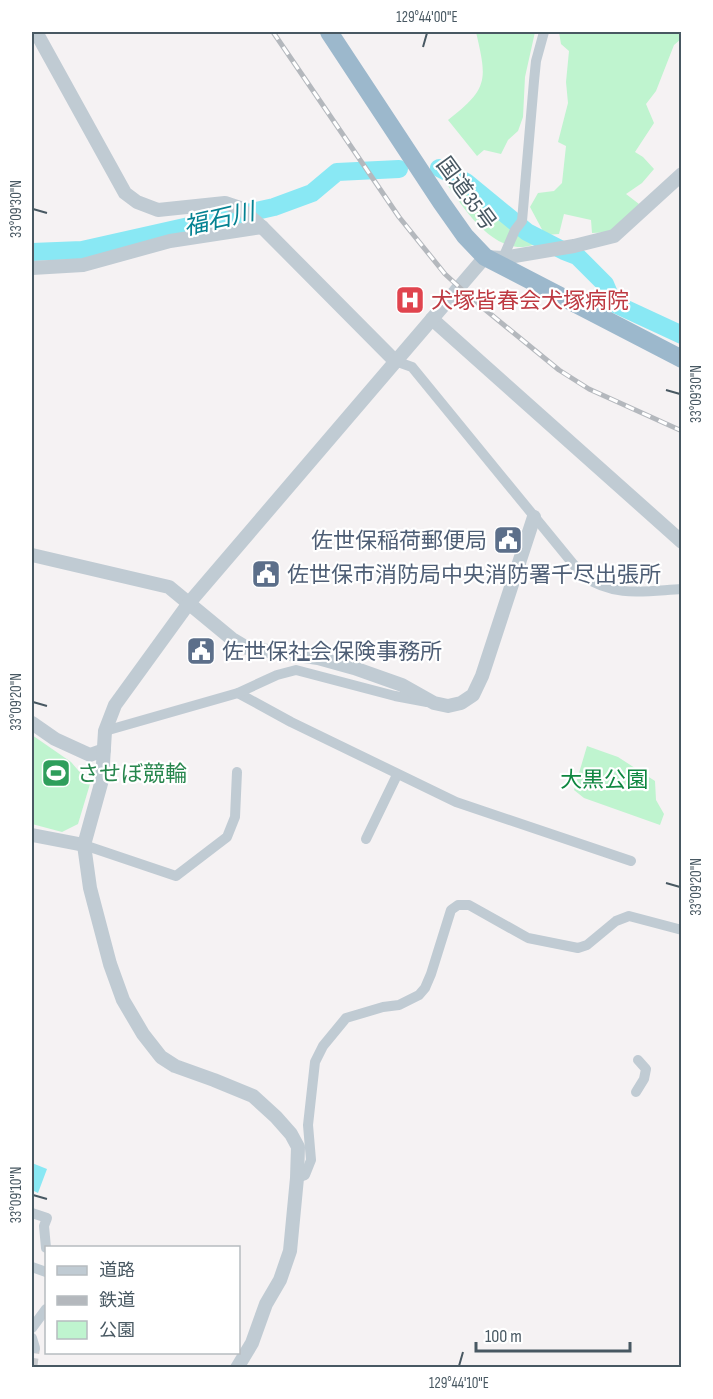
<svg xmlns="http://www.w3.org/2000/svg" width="713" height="1399" font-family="'Sofia Sans Condensed','Noto Sans JP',sans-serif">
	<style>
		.green { fill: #bff4cf }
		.water { fill: #89e8f4 }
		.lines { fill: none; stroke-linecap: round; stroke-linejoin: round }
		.river { stroke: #89e8f4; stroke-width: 18 }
		.minor-tunnel { stroke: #cacccf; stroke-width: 10; stroke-dasharray: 10 5; stroke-linecap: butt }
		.minor { stroke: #c0cbd3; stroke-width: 10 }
		.tertiary { stroke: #c0cbd3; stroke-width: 14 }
		.trunk { stroke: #9cb8cc; stroke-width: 18 }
		.rail-casing { stroke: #b4b8bd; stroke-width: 5 }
		.rail { stroke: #fff; stroke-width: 3; stroke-dasharray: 9; stroke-linecap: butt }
		.ticks { fill: none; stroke: #485862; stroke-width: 2 }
		.labels { text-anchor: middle; stroke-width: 4.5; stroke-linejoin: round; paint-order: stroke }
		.street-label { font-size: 22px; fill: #485862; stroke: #fff }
		.health-label { font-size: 22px; fill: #be3a42; stroke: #fff; text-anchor: start }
		.service-label { font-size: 22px; fill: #4e5e75; stroke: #fff; text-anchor: start }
		.leisure-label { font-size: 22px; fill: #27864d; stroke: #fff; text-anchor: start }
		.park-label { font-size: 22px; fill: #0f8740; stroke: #fff }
		.water-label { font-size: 24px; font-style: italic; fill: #048292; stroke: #fff }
		.neatline { fill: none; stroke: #485862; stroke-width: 2 }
		.ticks-label { font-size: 15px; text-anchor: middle; fill: #485862 }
	</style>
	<rect width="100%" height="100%" fill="#f5f2f3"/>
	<g class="green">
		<path d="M476,32H535L525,77L523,117L518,131L508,140L501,154L484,150L477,156L448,120C489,88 487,80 476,32Z"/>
		<path d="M559,32H681V39L674,45L656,91L646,104L654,123L635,152L643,157L654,169L642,183L626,194L639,204L633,214L612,232L592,233L591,220L564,214L559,234L545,235L530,207L538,193L554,191L562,183L566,146L558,142L568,103L566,82L569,51L561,44Z"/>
		<path d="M443,170L537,243C532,246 529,246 523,247C486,249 457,198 438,171Z"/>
		<path d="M32,735L71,762L90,784L78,824L62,832L32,824Z"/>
		<path d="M587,746L618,757L655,781L656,800L664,814L660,825L584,798L574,790Z"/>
	</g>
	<path class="water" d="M32,1163L47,1169L38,1193L32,1190Z"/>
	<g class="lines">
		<g class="river">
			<path d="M439,168L466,182L527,232L564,251L577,256L605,284L613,303L682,335"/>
			<path d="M32,252L82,250L274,207L312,193L337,172L399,169"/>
		</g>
		<path class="minor-tunnel" d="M32,1368L35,1348"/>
		<g class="minor">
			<path d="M503,258L515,230L522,221L534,81L536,61L544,32"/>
			<path d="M395,361L412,367L583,576C615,598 645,591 682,589"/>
			<path d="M238,693L291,722L456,802L631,861"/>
			<path d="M105,731L238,693L277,675L296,670L395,696L427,702"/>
			<path d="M366,839L397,775"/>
			<path d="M84,845L176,876L227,837L235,817L237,772"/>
			<path d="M636,1092L644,1079L646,1069L638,1060"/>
			<path d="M297,1178L305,1175L311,1160L308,1125L315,1062L323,1046L346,1018L383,1007L399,1005L419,995L425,988L431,974L451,910L458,905H469L528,938L578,948L587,945L616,921L629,916L682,930"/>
			<path d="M32,1213L47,1218L44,1226L46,1248"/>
			<path d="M32,1267L46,1272"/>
			<path d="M32,1328L46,1309"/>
			<path d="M32,1338L35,1348"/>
		</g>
		<g class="tertiary">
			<path d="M36,32L125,193L137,202L158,210L225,203L240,208L262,227L395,361"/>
			<path d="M32,268L83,265L170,241L262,227"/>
			<path d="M432,319L682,542"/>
			<path d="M32,555L169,587L232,639L247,648L318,658L354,668L402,685L434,703L448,706L461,703L473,695L482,676L534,517"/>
			<path d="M32,723L55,739L90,755L104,750"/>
			<path d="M32,835L84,845"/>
			<path d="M237,1368L252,1343L266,1304L280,1280L290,1251L297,1178L298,1147L291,1134L276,1117L253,1096L214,1080L175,1066L161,1057L143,1034L123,1000L110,964L90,888L84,845L102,780L105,731L115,705L189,603L485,257L503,258L574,246L614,236L682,174"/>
		</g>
		<path class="trunk" d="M329,32L441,202L465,236L485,257L682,359"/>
		<g class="rail-casing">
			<path id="rail" d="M273,32L399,217L445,274L471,298L559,370L589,389L682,431"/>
		</g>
		<use href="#rail" class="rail"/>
	</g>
	<path class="ticks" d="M423,47L427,33M33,209L47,213M666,390L680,394M33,702L47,706M666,883L680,887M33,1195L47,1199M459,1366L463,1352"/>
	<defs>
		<g id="hospital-square" transform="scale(1.5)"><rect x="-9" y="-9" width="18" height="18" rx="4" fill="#e0444e" stroke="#fff"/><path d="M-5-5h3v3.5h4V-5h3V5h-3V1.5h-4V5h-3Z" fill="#fff"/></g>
		<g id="civic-square" transform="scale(1.5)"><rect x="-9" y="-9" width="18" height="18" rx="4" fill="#5c6f8a" stroke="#fff"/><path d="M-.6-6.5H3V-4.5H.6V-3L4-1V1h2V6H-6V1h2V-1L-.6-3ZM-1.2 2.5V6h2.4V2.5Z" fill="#fff"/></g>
		<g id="stadium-square" transform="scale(1.5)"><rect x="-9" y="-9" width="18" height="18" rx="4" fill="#2e9e5b" stroke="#fff"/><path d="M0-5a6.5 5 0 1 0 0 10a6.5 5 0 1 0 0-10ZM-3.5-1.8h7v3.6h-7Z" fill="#fff"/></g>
	</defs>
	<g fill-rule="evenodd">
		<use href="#hospital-square" x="410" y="300"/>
		<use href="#civic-square" x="508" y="540"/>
		<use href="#civic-square" x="266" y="574"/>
		<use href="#civic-square" x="201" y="651"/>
		<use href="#stadium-square" x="56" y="773"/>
	</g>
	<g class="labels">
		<g class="street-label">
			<text transform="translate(467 193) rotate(54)" y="8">国道35号</text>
		</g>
		<g class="health-label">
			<text x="431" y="308">犬塚皆春会犬塚病院</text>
		</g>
		<g class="service-label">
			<text x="487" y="548" text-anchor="end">佐世保稲荷郵便局</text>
			<text x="287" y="582">佐世保市消防局中央消防署千尽出張所</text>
			<text x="222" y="659">佐世保社会保険事務所</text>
		</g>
		<g class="leisure-label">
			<text x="77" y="781">させぼ競輪</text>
		</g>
		<g class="park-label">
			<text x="604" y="787">大黒公園</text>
		</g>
		<g class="water-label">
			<text transform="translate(219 219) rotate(-13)" y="8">福石川</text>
		</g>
	</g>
	<rect width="713" height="1399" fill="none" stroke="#ffffff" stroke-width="66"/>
	<rect x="45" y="1246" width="195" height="108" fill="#ffffff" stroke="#b6bcc0" stroke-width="1.5"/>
	<rect x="57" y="1266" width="30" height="9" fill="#c0cbd3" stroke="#b6bcc0" stroke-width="1.5"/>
	<text x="99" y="1276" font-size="18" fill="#485862">道路</text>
	<rect x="57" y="1296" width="30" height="9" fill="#b4b8bd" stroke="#b6bcc0" stroke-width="1.5"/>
	<text x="99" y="1306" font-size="18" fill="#485862">鉄道</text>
	<rect x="57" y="1321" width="30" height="18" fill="#bff4cf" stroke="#b6bcc0" stroke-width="1.5"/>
	<text x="99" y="1336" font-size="18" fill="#485862">公園</text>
	<path d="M476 1342v9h154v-9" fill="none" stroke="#485862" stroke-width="3"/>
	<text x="485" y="1342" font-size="18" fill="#485862" stroke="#ffffff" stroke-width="4.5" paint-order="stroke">100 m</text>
	<rect x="33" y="33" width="647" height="1333" class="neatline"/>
	<g class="ticks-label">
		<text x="427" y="22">129°44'00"E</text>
		<text transform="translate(16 209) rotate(-90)" y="5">33°09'30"N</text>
		<text transform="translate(696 394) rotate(-90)" y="5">33°09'30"N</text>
		<text transform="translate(16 702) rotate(-90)" y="5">33°09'20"N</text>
		<text transform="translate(696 887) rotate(-90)" y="5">33°09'20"N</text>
		<text transform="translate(16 1195) rotate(-90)" y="5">33°09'10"N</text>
		<text x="459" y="1388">129°44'10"E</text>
	</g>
</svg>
